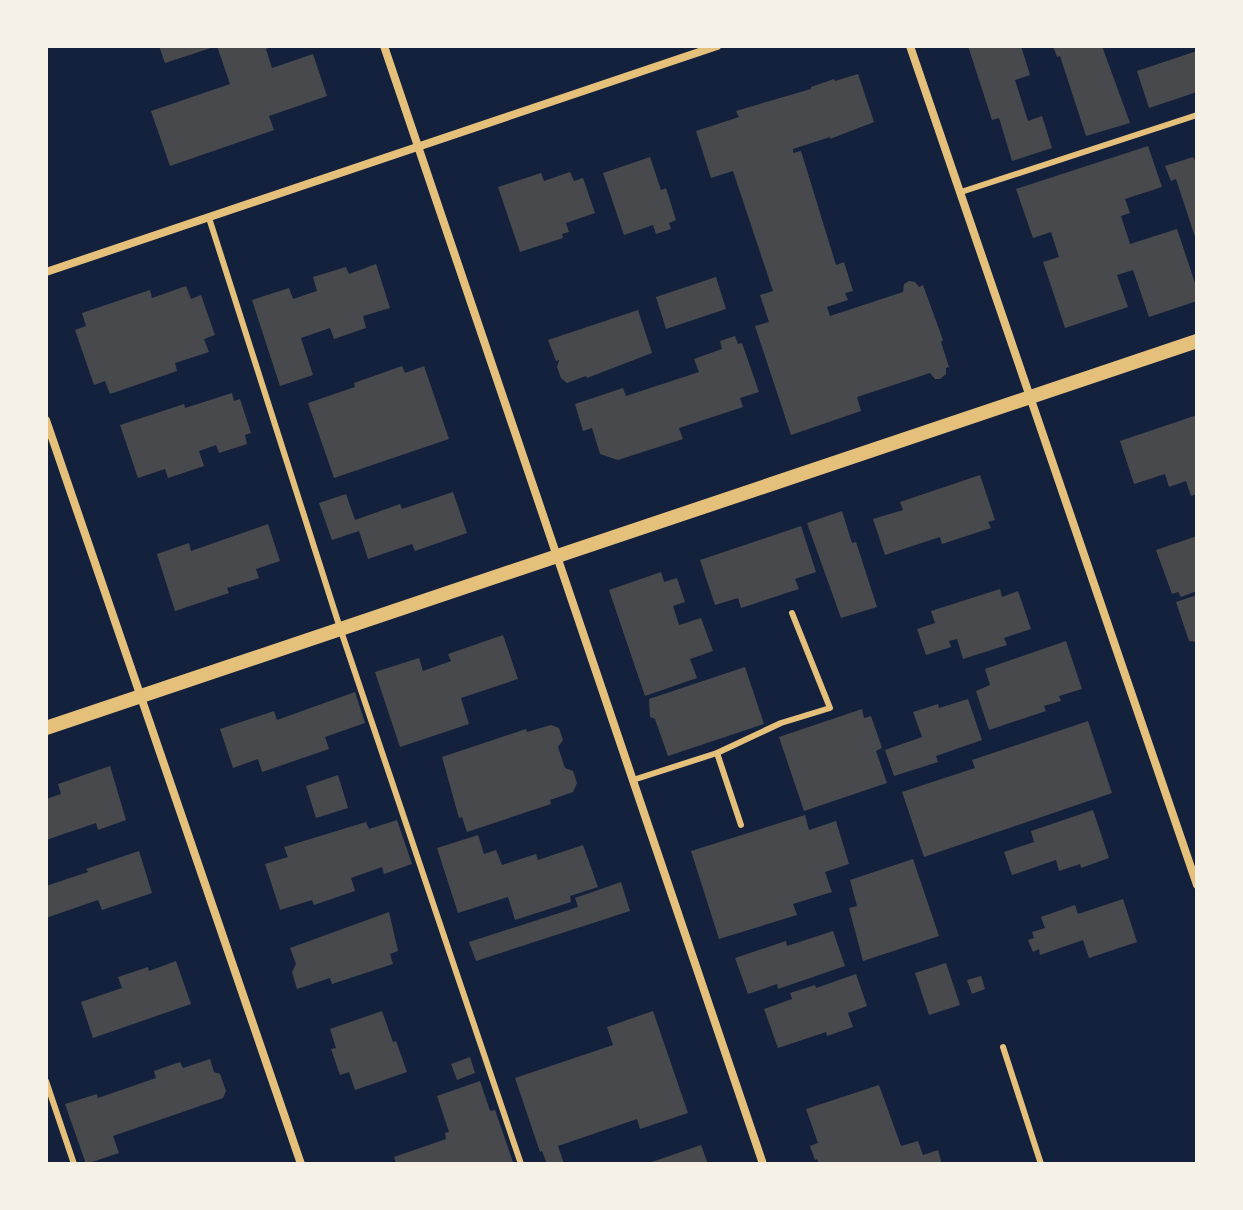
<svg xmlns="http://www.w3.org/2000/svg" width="1243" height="1210" font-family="Lato,sans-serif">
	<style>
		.building { fill: #48494c }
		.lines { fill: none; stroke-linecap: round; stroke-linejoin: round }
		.service { stroke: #e5c07b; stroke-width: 6 }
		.minor { stroke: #e5c07b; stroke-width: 8 }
		.tertiary { stroke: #e5c07b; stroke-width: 14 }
	</style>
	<rect width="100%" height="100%" fill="#14213d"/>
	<g class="building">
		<path d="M159,46H214V47L165,63Z"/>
		<path d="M217,46H273L266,49L272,68L313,54L327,96L269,116L274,130L170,166L151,111L230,84Z"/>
		<path d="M968,46H1021L1030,75L1015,80L1028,121L1042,116L1052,148L1012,161L999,118L992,120Z"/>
		<path d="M1053,46H1102L1130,123L1086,136L1060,56L1057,57Z"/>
		<path d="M1197,51V92L1149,108L1137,71Z"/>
		<path d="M858,74L874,122L830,139V137L793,149V153L801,151L836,265L844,262L853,291L845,293L848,300L827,307L830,316L903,292L904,284L909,281L915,282L919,287L923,285L943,340L941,342L949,367L946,368V374L940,379H935L930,373L857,397L861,411L791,435L755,326L769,322L760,295L773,291L733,171L711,178L696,131L739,117L736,111L811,89V87L834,79L835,81Z"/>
		<path d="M1148,146L1162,187L1125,199L1130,213L1121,216L1130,244L1177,229L1197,289V301L1149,317L1133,270L1117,275L1128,307L1065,328L1043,262L1059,257L1051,232L1033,238L1016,189Z"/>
		<path d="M650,157L661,190L666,188L676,220L669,223L671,229L656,234L653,225L624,235L603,173Z"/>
		<path d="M1193,157L1197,165L1196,240L1176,179L1171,181L1165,166Z"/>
		<path d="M570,172L574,181L583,178L595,213L566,223L569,232L562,234L563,238L520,252L498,187L541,173L544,181Z"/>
		<path d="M376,264L390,308L363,316L366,328L334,339L330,328L301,338L313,375L280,386L252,300L289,288L293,299L317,291L313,277L346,267L349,274Z"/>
		<path d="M716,277L726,309L666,329L656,297Z"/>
		<path d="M186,286L191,299L201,295L215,335L204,339L209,352L175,363L177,371L110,394L105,381L94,385L75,330L86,326L82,313L150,290L152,298Z"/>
		<path d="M638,310L652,353L587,378L586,376L567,383L561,378L557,367L559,360L556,361L548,340Z"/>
		<path d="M735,336L738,344L742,343L759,392L740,398L743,407L679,428L683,439L618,460L600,454L592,428L583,431L575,404L623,388L626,396L699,372L694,359L722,349L720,341Z"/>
		<path d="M402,366L405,373L424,366L449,439L334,478L308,403L355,387L354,383Z"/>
		<path d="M232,393L234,401L240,399L251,433L245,435L247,444L219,453L216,445L199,451L204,466L168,478L165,469L138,478L120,425L184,404L185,408Z"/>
		<path d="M1197,415V494L1191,496L1186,481L1169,487L1165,474L1134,484L1120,441Z"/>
		<path d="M980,475L995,520L988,522L991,528L942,544L940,537L885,555L873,519L903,510L900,502Z"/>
		<path d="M453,492L467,533L415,551L412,544L368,559L359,531L332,540L319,503L346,494L355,520L400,504L402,509Z"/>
		<path d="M842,511L852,543L856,542L877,607L841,618L807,523Z"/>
		<path d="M268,524L280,561L256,569L259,578L227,588L229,593L175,611L157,554L189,543L191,551Z"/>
		<path d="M801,526L816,572L795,579L799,589L741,608L738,598L715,605L700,560Z"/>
		<path d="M1197,536V591L1181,597L1178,592L1172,594L1156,550Z"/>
		<path d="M661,572L664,582L677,578L685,602L673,606L679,625L701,618L713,651L690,659L697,678L645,696L609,590Z"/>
		<path d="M1000,589L1002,597L1018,591L1031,629L1004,638L1007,645L963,659L957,639L949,641L951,647L926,655L917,629L935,623L931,611Z"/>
		<path d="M1197,595V642L1189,641L1176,602Z"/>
		<path d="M503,635L518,679L461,698L469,724L400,747L375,672L419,658L423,671L451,661L448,654Z"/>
		<path d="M1066,641L1082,689L1059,696L1061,701L1044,706L1046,711L989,730L976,691L990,685L985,669Z"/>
		<path d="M745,667L764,724L668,756L655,719L650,717L649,699Z"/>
		<path d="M355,692L365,723L325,737L329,749L262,772L258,759L233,768L220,729L274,711L277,720Z"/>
		<path d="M968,699L982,740L936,756L938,762L894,776L885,750L922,737L913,712L938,704L939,708Z"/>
		<path d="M862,709L864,718L871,716L882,748L876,751L887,783L804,811L779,737Z"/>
		<path d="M1088,721L1112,793L924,857L902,792L975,768L972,760Z"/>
		<path d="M551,725L559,728L563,740L558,747L565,768L573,771L577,783L573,792L550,800L551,804L467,832L462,817L459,818L442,757L526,729L527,732Z"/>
		<path d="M110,766L126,820L98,830L96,823L46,840V799L61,794L58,784Z"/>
		<path d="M338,775L348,808L316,818L306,786Z"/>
		<path d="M1093,810L1109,858L1081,868L1080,864L1059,871L1056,860L1012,875L1004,852L1034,842L1031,831Z"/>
		<path d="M805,815L809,830L836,821L849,864L825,872L832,892L793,904L797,915L719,939L691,851Z"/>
		<path d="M397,820L412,864L384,874L382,867L351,878L355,891L314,905L312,900L280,910L265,864L288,857L284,847L366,822L369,829Z"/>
		<path d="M478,835L484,854L496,850L502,865L536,854L538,860L583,845L598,887L570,896L571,902L515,920L508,897L458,913L437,848Z"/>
		<path d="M139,851L152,893L102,910L98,900L46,918V886L88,872L86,869Z"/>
		<path d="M913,859L939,936L863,961L849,908L857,906L850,880Z"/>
		<path d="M621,882L630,911L476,961L469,942L578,907L575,898Z"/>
		<path d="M1123,899L1137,942L1089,958L1083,940L1040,955L1039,949L1033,952L1028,940L1034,938L1032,932L1045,928L1041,917L1075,905L1078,914Z"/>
		<path d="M389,912L398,951L390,954L393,964L332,984L330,978L297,989L292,972L296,964L290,948Z"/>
		<path d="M833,931L845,966L778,989L777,984L748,994L735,958L786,941L787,946Z"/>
		<path d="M176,961L191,1004L93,1038L81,1002L122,988L118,977L148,967L149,971Z"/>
		<path d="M946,963L960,1005L929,1015L915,973Z"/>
		<path d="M856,974L867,1006L848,1013L853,1027L827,1036L826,1032L778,1048L764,1009L792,999L790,993L815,985L816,988Z"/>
		<path d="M981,976L985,989L972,994L967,980Z"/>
		<path d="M382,1011L393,1042L396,1041L407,1072L355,1090L349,1072L340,1075L331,1049L336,1048L330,1029Z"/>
		<path d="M653,1011L688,1113L640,1129L637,1119L558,1146L564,1164H547L542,1151L540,1152L515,1078L613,1045L607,1027Z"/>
		<path d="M470,1057L475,1073L457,1080L451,1064Z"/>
		<path d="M210,1059L214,1072L220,1074L226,1091L223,1098L113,1136L119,1153L86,1164L65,1104L97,1094L98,1098L156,1078L154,1071L180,1062L183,1068Z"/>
		<path d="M480,1081L490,1111L495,1110L513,1162L396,1164L394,1157L446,1139L445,1133L449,1132L437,1096Z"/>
		<path d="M879,1085L901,1146L918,1141L923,1155L938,1150L942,1164H819L817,1159L815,1160L810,1146L818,1143L806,1109Z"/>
		<path d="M701,1145L708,1164H646Z"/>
	</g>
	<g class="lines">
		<g class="service">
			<path d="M961,192L1197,115"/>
			<path d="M209,218L340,628L521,1164"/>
			<path d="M717,753L741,825"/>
			<path d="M633,780L717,753L781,723L830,708L792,613"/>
			<path d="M1003,1047L1041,1164"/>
			<path d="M46,1081L74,1164"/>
		</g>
		<g class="minor">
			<path d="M384,46L763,1164"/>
			<path d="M910,46L1197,885"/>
			<path d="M46,272L717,46"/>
			<path d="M46,420L301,1164"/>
		</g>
		<path class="tertiary" d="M46,728L1197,341"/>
	</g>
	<rect width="1243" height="1210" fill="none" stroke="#f6f1e7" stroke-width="96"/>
</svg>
